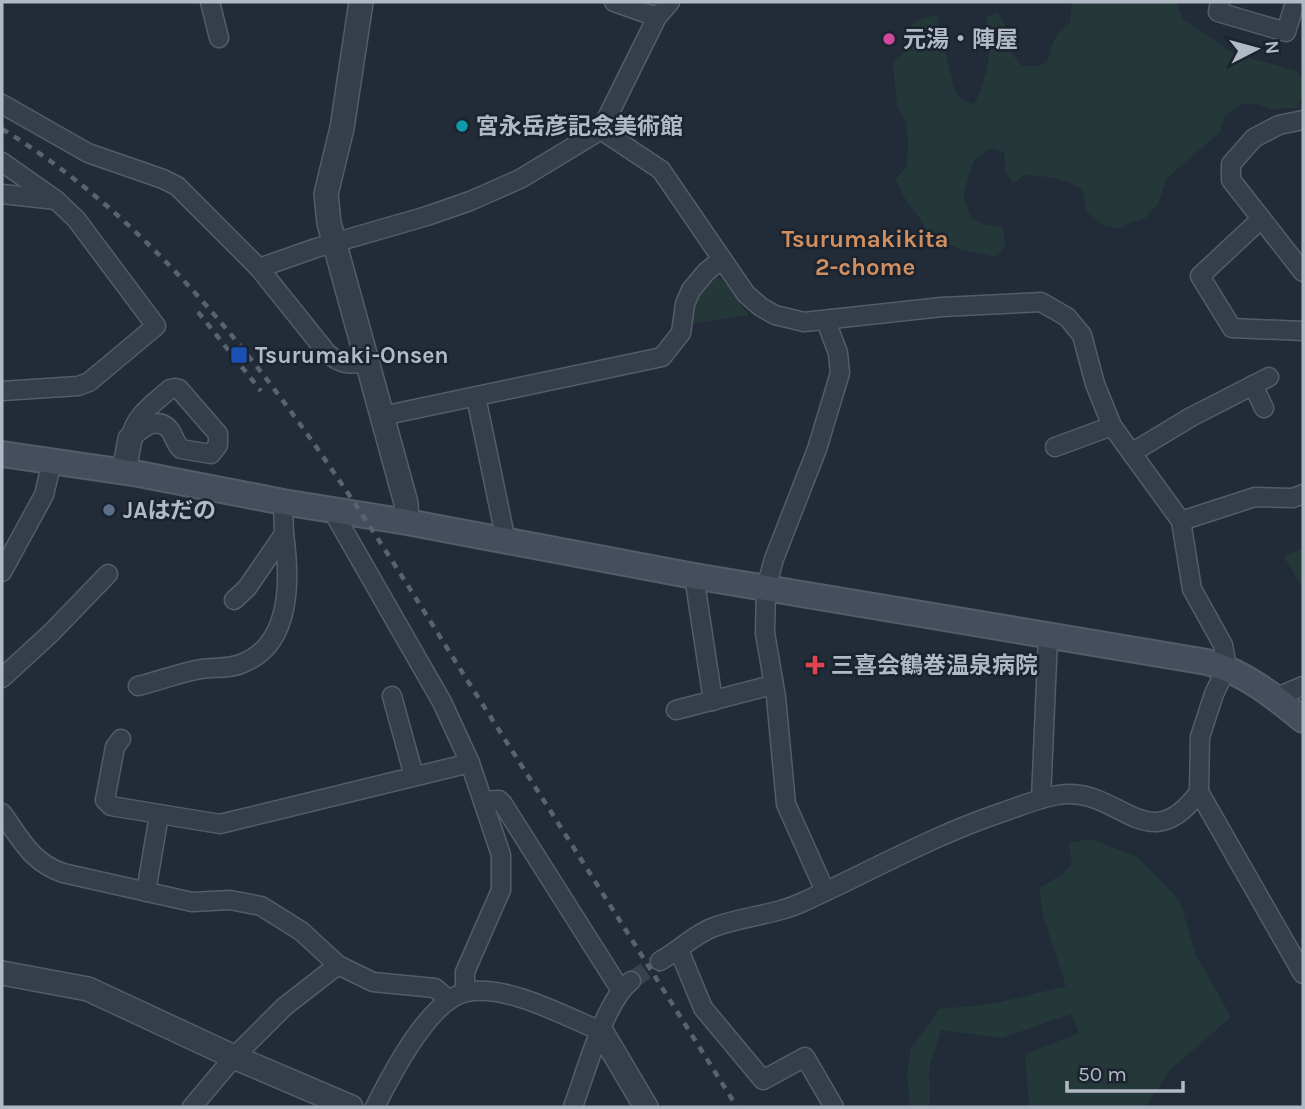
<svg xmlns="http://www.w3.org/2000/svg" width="1305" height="1109" font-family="Karla,'Noto Sans JP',sans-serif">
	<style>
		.green { fill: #24383a }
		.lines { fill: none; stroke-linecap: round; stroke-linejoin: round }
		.minor-tunnel { stroke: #37414e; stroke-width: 18; stroke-dasharray: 18 9; stroke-linecap: butt }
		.minor-casing { stroke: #545c67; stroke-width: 21 }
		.tertiary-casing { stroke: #545c67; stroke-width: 26 }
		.secondary-casing { stroke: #545c67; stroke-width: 28 }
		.minor { stroke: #363e49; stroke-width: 18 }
		.tertiary { stroke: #363e49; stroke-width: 23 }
		.secondary { stroke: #444e5c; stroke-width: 24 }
		.rail { stroke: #586270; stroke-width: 4.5; stroke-dasharray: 7 7; stroke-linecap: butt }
		.hotel-dot { fill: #d1479c; stroke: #1b232e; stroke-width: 2.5 }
		.culture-dot { fill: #0f9aa8; stroke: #1b232e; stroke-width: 2.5 }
		.transit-dot { fill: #1a4fb4; stroke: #1b232e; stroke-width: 2.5 }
		.service-dot { fill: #5c6f8a; stroke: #1b232e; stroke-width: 2.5 }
		.health-dot { fill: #e0444e; stroke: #1b232e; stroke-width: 2.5 }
		.labels { text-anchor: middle; stroke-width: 5; stroke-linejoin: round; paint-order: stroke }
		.poi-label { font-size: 23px; font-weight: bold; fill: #b1b9c5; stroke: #1b232e; text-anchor: start }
		.neighbourhood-label { font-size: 24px; font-weight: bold; fill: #d08f61; stroke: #1b232e }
	</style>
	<rect width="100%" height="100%" fill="#222c39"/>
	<g class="green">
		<path d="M1072,2H1176L1183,19L1233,53L1297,71C1305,85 1303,93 1297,108L1272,109L1257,104H1242L1225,115L1220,132L1167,178L1158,204L1145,218L1129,223L1121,229L1103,225L1087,212L1082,189C1063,177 1045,176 1023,175L1014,184L1006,173L1004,152L991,148L974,160L963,195L971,218L985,225L1003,227L1005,247L995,257L959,249L929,234L921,220L907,202L895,180L907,165L908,141L906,122L897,106L893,62L907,50V32L916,21L937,15L954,88L963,101L974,104C989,75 993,50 986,18L997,11L1005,24L1009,50L1022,66C1060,67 1043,56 1057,35C1060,31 1066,26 1070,23Z"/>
		<path d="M717,277L723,281L749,315L691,324C692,306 698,284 717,277Z"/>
		<path d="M1303,548V589L1284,557Z"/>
		<path d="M1091,839L1138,857L1180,901L1195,953L1231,1017L1172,1068L1145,1107H1029L1025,1054L1079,1033L1071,1014L1002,1038L941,1030L929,1068L930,1107H910L907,1076L911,1049L939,1009L992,1004L1066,986L1043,915L1039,888L1063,874L1072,864L1069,843Z"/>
	</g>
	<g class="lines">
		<path class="minor-tunnel" d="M631,981L660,961"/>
		<g class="minor-casing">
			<g id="minor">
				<path d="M210,2L219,38"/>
				<path d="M614,2L657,17"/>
				<path d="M1220,2L1218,12L1286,32L1295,2"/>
				<path d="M2,104L88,153L163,179L177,186L259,268L327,353C340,364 350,366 367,361"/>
				<path d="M1303,120L1279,125L1254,138L1231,164V180L1303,272"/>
				<path d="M601,130L661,170L746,294L761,307L775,315L804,322L942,307L1041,302L1067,317L1082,335L1095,384L1112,426L1181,521L1192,589L1223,645L1227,667L1214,694L1200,737L1199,792C1147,863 1118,784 1058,795C1039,798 1021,806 1003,812C934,835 871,871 805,901C777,915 743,916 714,927C694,934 679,951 660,961"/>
				<path d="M2,162L56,200L76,219L156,326L89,382L78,386L2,391"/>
				<path d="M2,194L56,200"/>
				<path d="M1261,219L1200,276L1232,328L1303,331"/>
				<path d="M259,268L316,248L427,216L470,201L520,179L601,130L657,17L670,2"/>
				<path d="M1253,385L1264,408"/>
				<path d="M175,388L179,389L218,434V445L211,454L181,449C175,443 174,435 169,429C156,415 140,430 130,439C135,415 152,405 170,389Z"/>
				<path d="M476,397L506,541"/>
				<path d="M382,416L662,357L681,333L685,304L691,290L706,272L722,259"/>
				<path d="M1055,447L1112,426"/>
				<path d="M1133,452L1191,417L1269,377"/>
				<path d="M332,510L442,702L470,763L501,855V890L465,972V992"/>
				<path d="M1181,521L1255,497L1293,498L1303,494"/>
				<path d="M2,572L44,495L52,461"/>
				<path d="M694,576L713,701"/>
				<path d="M234,600L247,588L284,534L283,502"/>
				<path d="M2,678L51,633L108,574"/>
				<path d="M138,686C158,681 179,673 201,669C214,667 231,669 243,663C293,643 290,577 284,534"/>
				<path d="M392,696L414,776"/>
				<path d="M1275,698L1303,686"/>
				<path d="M676,710L772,685"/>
				<path d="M121,739L115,747L105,800L111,806L220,824L470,763"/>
				<path d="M1199,792L1303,974"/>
				<path d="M1041,799L1048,637"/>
				<path d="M484,801L499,800L503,804L620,989"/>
				<path d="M2,813C21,839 31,862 63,873L192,902L230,900L261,906L301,931L338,965L373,982L435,988L449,1000"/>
				<path d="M825,891L786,804L776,697L765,633L766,588L774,559L817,449L840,373L838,353L829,329L831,319"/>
				<path d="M146,892L159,815"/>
				<path d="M679,950L703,1008L763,1080L805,1057L834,1107"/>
				<path d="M192,1107L234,1057L284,1007L338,965"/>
				<path d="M375,1107C391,1075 430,999 467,992C507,984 564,1016 601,1031"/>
				<path d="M573,1107C585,1075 605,1000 631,981"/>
			</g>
		</g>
		<g class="tertiary-casing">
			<g id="tertiary">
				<path d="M361,2L342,128L326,194L329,223L406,503L407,522"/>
				<path d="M124,471L130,439"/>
				<path d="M2,973L88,989L234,1057L351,1107"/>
				<path d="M601,1031L646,1107"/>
			</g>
		</g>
		<g class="secondary-casing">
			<path id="secondary" d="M2,454L139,474L283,502L407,522L694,576L1207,662C1244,672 1274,696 1303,720"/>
		</g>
		<use href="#minor" class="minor"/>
		<use href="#tertiary" class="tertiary"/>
		<use href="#secondary" class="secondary"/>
		<g class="rail">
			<path d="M2,129C208,254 344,484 469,683C559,824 648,965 737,1107"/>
			<path d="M198,312L261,391"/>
		</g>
	</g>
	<circle class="hotel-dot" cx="889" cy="39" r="7"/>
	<circle class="culture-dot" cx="462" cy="126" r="7"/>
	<rect class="transit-dot" x="230" y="346" width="18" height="18" rx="3.5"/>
	<circle class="service-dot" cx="109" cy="510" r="7"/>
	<path class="health-dot" d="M811.5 654.5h7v7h7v7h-7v7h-7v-7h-7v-7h7z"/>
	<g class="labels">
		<g class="poi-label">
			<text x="903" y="47">元湯・陣屋</text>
			<text x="476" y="134">宮永岳彦記念美術館</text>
			<text x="255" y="363">Tsurumaki-Onsen</text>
			<text x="123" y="518">JAはだの</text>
			<text x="831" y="673">三喜会鶴巻温泉病院</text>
		</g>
		<g class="neighbourhood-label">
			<text x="865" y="247">Tsurumakikita<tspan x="865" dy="28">2-chome</tspan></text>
		</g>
	</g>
	<rect width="1305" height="1109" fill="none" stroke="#b1b9c5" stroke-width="7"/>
	<g transform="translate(1256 49) rotate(84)" stroke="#1b232e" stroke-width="5" paint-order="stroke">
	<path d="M0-5L12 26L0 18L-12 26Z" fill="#b1b9c5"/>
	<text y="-10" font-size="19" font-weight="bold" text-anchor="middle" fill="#b1b9c5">N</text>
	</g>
	<path d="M1067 1081v10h116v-10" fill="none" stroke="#b1b9c5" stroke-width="3.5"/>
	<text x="1078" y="1081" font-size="21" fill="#b1b9c5" stroke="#1b232e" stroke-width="5" paint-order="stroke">50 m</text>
</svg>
